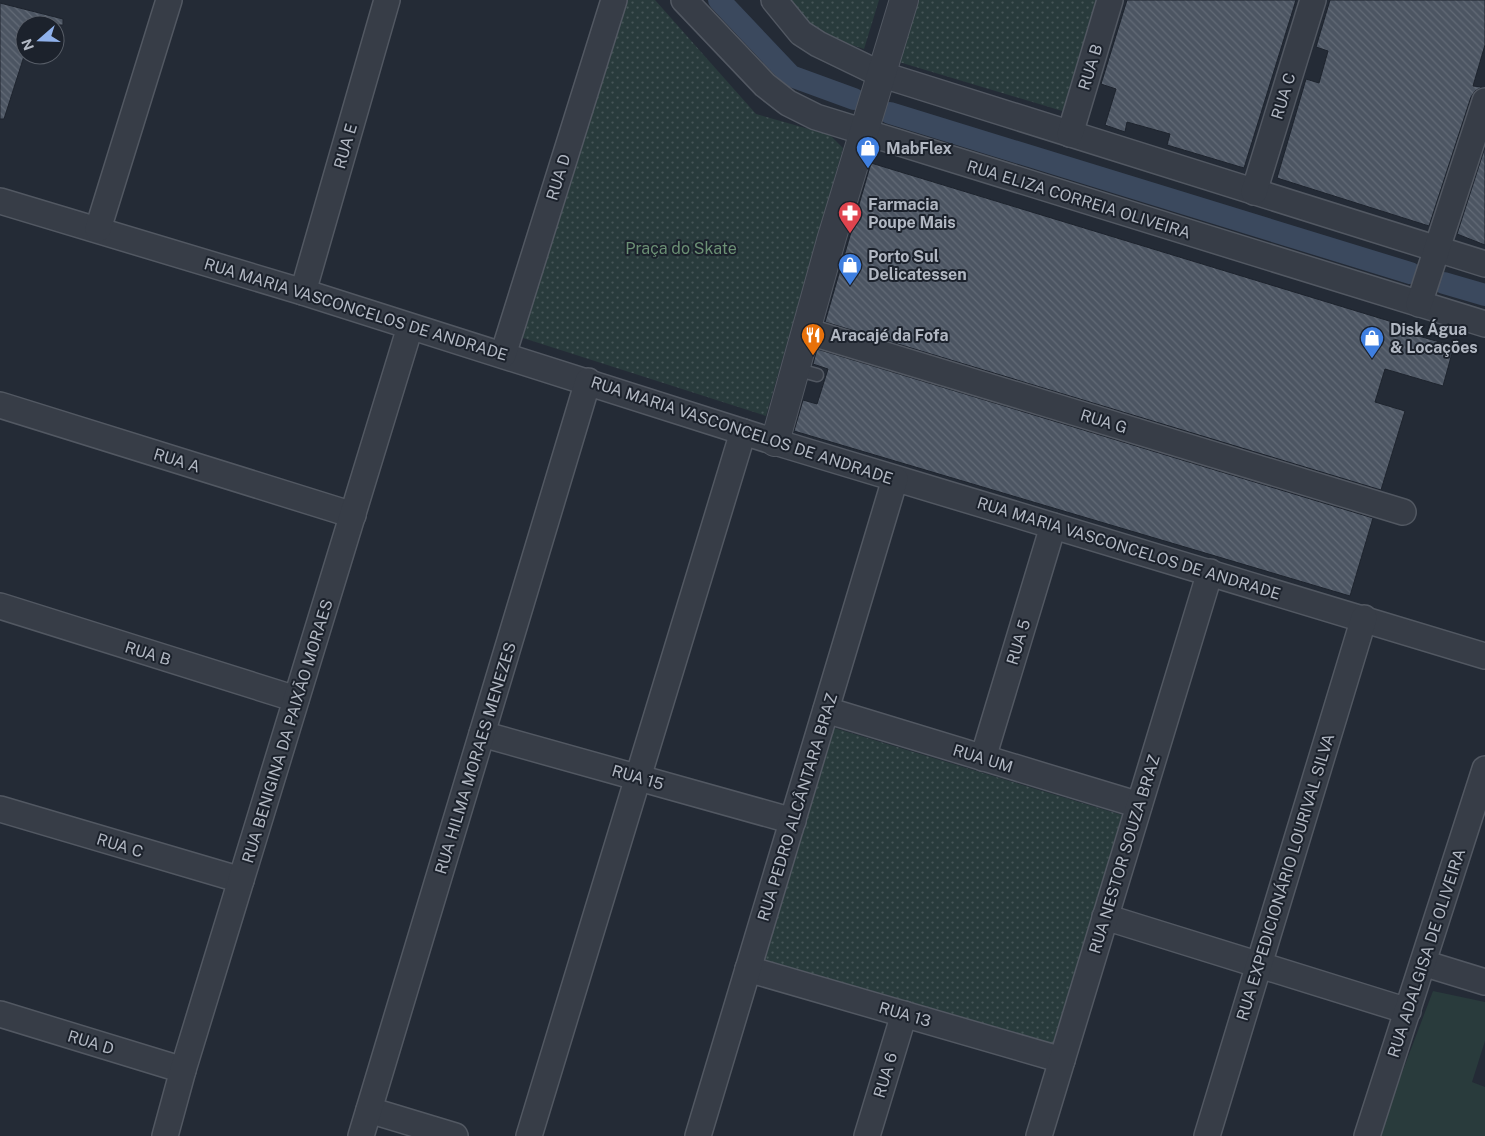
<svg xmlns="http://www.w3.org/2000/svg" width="1485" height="1136" font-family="'Public Sans',sans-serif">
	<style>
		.grass { fill: #293b3c }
		.park { fill: url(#park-dots) }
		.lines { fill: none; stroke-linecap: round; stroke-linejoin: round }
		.canal { stroke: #3b495e; stroke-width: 22 }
		.building { fill: url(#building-back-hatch); stroke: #1e242e }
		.service-casing { stroke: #525862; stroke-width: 15 }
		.minor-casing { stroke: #525862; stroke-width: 28 }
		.tertiary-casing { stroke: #525862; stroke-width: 30 }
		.service { stroke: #373d47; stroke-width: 12 }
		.minor { stroke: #373d47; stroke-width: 25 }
		.tertiary { stroke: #373d47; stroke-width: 28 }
		.labels { text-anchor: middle; stroke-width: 4; stroke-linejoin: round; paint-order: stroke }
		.street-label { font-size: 16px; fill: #b2b8c3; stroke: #1c222c }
		.poi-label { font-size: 16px; font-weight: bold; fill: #b2b8c3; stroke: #1c222c; text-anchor: start }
		.park-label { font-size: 16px; fill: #6c9175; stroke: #1c222c }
	</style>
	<defs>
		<pattern id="park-dots" width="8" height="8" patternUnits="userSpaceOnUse" patternTransform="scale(1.25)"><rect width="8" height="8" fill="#293b3c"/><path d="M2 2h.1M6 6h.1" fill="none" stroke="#465557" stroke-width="1.8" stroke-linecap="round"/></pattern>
		<pattern id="building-back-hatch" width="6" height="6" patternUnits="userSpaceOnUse" patternTransform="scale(1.25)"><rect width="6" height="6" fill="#4c5562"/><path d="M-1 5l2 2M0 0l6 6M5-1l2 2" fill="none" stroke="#636b77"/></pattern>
	</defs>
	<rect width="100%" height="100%" fill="#242b36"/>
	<path class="grass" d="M1433,991L1485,1002V1041L1472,1082L1485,1087V1136H1378Z"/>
	<g class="park">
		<path d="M621,0H655L756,114L830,135L843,148L766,416L520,337Z"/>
		<path d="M786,0H879L864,49L818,34Z"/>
		<path d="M918,0H1104L1069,113L899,62Z"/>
		<path d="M831,727L1122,815L1052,1049L761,961Z"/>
	</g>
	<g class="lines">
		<g class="canal">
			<path d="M719,0L791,76L854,99"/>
			<path d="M890,113L1410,273"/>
			<path d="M1444,283L1485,295"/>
		</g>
	</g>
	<g class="building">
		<path d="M1127,0H1296L1244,168L1167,145L1170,134L1127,122L1125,132L1105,125L1116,89L1101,84Z"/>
		<path d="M1330,0H1485V45L1473,86L1482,87L1475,91L1471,97L1429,226L1277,178L1306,79L1319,83L1328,51L1316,47Z"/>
		<path d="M0,3L63,19V25H25V53L4,119H0Z"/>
		<path d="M1485,147V245L1457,234Z"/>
		<path d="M871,163L1399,324L1397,330L1454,346L1443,386L1385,369L1375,402L1405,411L1381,490L825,322Z"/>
		<path d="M817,349L1373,518L1350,596L794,431L803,400L817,404L828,369L813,364Z"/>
	</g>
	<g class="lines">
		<g class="service-casing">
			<path id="service" d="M795,369L817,375"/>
		</g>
		<g class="minor-casing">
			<g id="minor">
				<path d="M684,0L765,85L788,103L816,117L1485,324"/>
				<path d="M774,0L801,33L818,44L880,74L1485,264"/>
				<path d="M1070,134L1110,0"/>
				<path d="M1254,192L1313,0"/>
				<path d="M0,201L303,292L775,442L1485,656"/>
				<path d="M98,229L169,0"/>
				<path d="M303,292L387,0"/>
				<path d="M1419,304L1485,101"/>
				<path d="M806,331L1403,512"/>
				<path d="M503,355L614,0"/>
				<path d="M0,405L353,515"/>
				<path d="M0,606L296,699"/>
				<path d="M826,710L1139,805"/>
				<path d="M482,734L793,821"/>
				<path d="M983,758L1053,526"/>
				<path d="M0,809L241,880"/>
				<path d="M1105,917L1408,1011"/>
				<path d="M1423,963L1485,982"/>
				<path d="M748,969L1062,1060"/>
				<path d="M0,1014L183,1070"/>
				<path d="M369,1110L455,1136"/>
				<path d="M165,1136L183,1070L410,327"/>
				<path d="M361,1136L588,381"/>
				<path d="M529,1136L743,432"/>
				<path d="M698,1136L895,479"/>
				<path d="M867,1136L904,1014"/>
				<path d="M1039,1136L1210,572"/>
				<path d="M1207,1136L1364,618"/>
				<path d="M1367,1136L1485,769"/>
			</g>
		</g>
		<g class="tertiary-casing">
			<path id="tertiary" d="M775,442L832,237L904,0"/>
		</g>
		<use href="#service" class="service"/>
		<use href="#minor" class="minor"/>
		<use href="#tertiary" class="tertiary"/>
	</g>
	<defs>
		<g id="shop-pin" transform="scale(1.25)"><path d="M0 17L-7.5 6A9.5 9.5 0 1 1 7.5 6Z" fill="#3f7fe0" stroke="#1c222c"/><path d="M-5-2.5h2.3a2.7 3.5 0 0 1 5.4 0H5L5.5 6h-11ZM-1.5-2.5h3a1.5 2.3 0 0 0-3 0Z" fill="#fff"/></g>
		<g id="pharmacy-pin" transform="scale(1.25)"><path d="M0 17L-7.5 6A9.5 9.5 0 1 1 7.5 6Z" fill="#e0444e" stroke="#1c222c"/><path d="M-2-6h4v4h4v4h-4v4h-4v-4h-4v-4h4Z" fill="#fff"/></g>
		<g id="restaurant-pin" transform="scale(1.25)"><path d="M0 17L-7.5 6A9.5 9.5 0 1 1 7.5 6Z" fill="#e8710a" stroke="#1c222c"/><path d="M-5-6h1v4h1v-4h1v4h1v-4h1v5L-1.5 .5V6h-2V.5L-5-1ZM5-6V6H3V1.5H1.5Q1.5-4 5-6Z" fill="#fff"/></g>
	</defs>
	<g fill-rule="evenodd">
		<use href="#shop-pin" x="868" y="148"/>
		<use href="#pharmacy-pin" x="850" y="213"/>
		<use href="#shop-pin" x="850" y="265"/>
		<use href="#restaurant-pin" x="813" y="335"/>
		<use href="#shop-pin" x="1372" y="338"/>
	</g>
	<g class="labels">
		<g class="street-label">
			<text transform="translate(1090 67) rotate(-73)" y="6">RUA B</text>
			<text transform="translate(1283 96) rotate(-73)" y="6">RUA C</text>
			<text transform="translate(345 146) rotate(-74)" y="6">RUA E</text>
			<text transform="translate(558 177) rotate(-73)" y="6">RUA D</text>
			<text transform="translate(1079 199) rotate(17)" y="6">RUA ELIZA CORREIA OLIVEIRA</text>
			<text transform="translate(356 309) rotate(17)" y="6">RUA MARIA VASCONCELOS DE ANDRADE</text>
			<text transform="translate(1104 421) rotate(17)" y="6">RUA G</text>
			<text transform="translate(742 430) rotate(18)" y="6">RUA MARIA VASCONCELOS DE ANDRADE</text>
			<text transform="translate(177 460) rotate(17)" y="6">RUA A</text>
			<text transform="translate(1129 548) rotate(17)" y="6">RUA MARIA VASCONCELOS DE ANDRADE</text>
			<text transform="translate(1018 642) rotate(-73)" y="6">RUA 5</text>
			<text transform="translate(148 653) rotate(17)" y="6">RUA B</text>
			<text transform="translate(287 731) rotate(-73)" y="6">RUA BENIGINA DA PAIXÃO MORAES</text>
			<text transform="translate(475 758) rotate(-73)" y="6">RUA HILMA MORAES MENEZES</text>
			<text transform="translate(983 758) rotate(17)" y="6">RUA UM</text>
			<text transform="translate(638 777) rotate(16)" y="6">RUA 15</text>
			<text transform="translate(797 807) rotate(-73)" y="6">RUA PEDRO ALCÂNTARA BRAZ</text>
			<text transform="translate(120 845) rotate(17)" y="6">RUA C</text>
			<text transform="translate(1124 854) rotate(-73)" y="6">RUA NESTOR SOUZA BRAZ</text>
			<text transform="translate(1285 877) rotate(-73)" y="6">RUA EXPEDICIONÁRIO LOURIVAL SILVA</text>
			<text transform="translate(1426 953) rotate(-72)" y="6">RUA ADALGISA DE OLIVEIRA</text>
			<text transform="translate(905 1014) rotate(16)" y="6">RUA 13</text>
			<text transform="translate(91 1042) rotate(17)" y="6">RUA D</text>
			<text transform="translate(885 1075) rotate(-73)" y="6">RUA 6</text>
		</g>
		<g class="poi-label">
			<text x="886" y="154">MabFlex</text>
			<text x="868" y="210">Farmacia<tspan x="868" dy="18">Poupe Mais</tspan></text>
			<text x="868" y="262">Porto Sul<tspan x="868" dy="18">Delicatessen</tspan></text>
			<text x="1390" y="335">Disk Água<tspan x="1390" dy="18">&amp; Locações</tspan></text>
			<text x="830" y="341">Aracajé da Fofa</text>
		</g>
		<g class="park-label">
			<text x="681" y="254">Praça do Skate</text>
		</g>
	</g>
	<g transform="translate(40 40) rotate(250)"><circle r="24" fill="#1c222c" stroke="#585e68"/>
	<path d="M0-4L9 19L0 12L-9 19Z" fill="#8fb1eb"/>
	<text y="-8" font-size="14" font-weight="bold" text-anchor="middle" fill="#b2b8c3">N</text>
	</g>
</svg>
